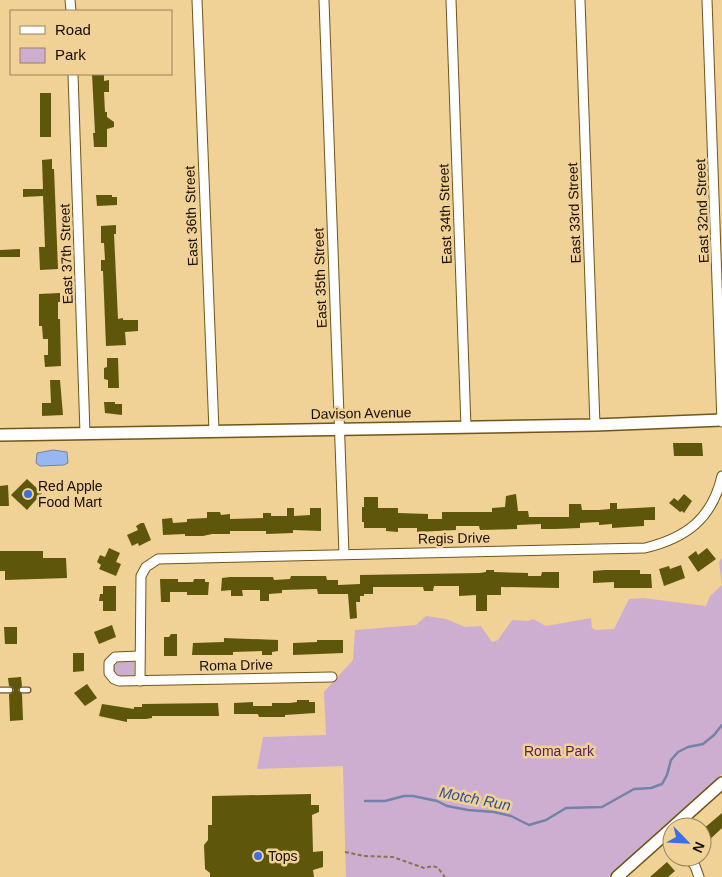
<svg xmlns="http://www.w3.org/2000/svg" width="722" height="877" font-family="Arial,sans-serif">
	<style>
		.green { fill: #ceaed0 }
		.water { fill: #98b6ef; stroke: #7283a7 }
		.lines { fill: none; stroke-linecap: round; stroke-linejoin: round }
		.stream { stroke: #7283a7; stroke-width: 2.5 }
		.building { fill: #5e560b }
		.service-casing { stroke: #715519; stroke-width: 7 }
		.minor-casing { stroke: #715519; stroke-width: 11 }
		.tertiary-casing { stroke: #715519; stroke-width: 14 }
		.path { stroke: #89744f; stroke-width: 2; stroke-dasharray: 4 2.5; stroke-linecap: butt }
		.service { stroke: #fff; stroke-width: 4.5 }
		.minor { stroke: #fff; stroke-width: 9 }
		.tertiary { stroke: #fff; stroke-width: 11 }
		.poi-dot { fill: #3c6fdf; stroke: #f0d196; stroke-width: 2 }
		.labels { text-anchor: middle; stroke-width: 5; stroke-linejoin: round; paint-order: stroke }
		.street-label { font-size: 14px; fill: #180d00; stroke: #f0d196 }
		.poi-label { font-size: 14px; fill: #180d00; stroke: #f0d196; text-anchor: start }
		.park-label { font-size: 14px; fill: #541c5b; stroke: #f0d196 }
		.water-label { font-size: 15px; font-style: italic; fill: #315197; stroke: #f0d196 }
	</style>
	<rect width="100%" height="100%" fill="#f0d196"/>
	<g class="green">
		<path d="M722,558V774L608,877H346L343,766L257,769L263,737L326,735L324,692L353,660L355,630L416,625L426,616L446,619L465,627L481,626L492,642L498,640L512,620L528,621L533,619L546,626L591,618L592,628L595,630L614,629L629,599L643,598L706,606L710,596L722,585L719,562Z"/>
		<path d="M119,662H134V675L119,676L115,673L113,667Z"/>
	</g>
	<path class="water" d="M53,450L67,452L68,463L64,465L40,466L36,463L37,453Z"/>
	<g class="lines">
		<path class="stream" d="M365,801H385L404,796H413L437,801L447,806L468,810L494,812L511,816L529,825L546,820L566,808L602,807L634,789L651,788L662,784L667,775L671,760L678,752L688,747L703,744L714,735L722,725"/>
	</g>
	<g class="building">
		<path d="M92,74H104V81L109,80V92H104L105,112H107V117L114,122V127L107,129V147H94L93,133H95Z"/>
		<rect x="40" y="93" width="11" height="44"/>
		<path d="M52,159V169H54L58,269L40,270L39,247H45L43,196L23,197V189H43L42,160Z"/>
		<path d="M96,195H112V197H117V205L97,206Z"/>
		<path d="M116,225V234H114L118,319L123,318V320H138V331L125,332L126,345L106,346L103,271H101V260H105L104,243H101V226Z"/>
		<path d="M20,249V257H0V250Z"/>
		<path d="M60,293V302H58V319H60L61,366L45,367L44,355H48V339H43L42,326H39V294Z"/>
		<path d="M107,358H118L119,388H108V380L104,379V368L107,367Z"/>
		<path d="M50,380H60L63,415L42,416V403H51Z"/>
		<path d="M104,402H115V404H122V415L105,413Z"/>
		<path d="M673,443H702L703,456H674Z"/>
		<path d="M27,479L42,493L27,510L11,495Z"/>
		<path d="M8,485L9,506H0V486Z"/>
		<path d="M516,494L518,511H528L529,517H569V504H581L582,510H599L610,509V503H617V509L655,507V520H644V526L627,527L612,528V524L599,525V522L580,523V528L555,529H541V524L517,525V529L480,530L479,526H456V530L417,532V528H398V532L386,531V528H364V522H362V507H364V497H378V508H398V513L428,514V519H442V512H492V508L505,507L506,496Z"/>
		<path d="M684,494L692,501L684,513L682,511L680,512L669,503L674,498L678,501Z"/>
		<path d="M287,508H294V516L310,515V508H321V531L293,530V533L266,534V531H230V534H212L203,536H185V534L163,535L162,519L172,518L173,523L187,522V519L207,518V512H220L221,515L230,514V519L263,518V513H271V516H287Z"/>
		<path d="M141,523H144L151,540L139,546L138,543L132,546L127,535L138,530L136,526Z"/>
		<path d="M109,548L120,553L116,562L121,564L116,576L99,569L101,565L97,562L100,555L105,557Z"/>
		<path d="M707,548L716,559L698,572L688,557L696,551L698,555Z"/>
		<path d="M0,551H43V558H66L67,578L5,580V571H0Z"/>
		<path d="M681,565L685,578L664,586L659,569L669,566L670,569Z"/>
		<path d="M486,570H494V572L528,573V576H541L542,572H559V588L501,587V595H487V611H476V595L459,596V586H434L433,591H424L423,587H373V594H364V596H360V602H356L357,618L350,619L348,594H318L317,589L282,590V593L269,594V601H260V590H242L243,596H231V590L221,591L222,578L230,577H273L274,580L290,579L291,576H326L327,580H338V585L360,584V575L480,573L486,572Z"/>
		<path d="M605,570H640V574H651L652,588H614V582L593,583V571Z"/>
		<path d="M160,579H178V582H193L194,579H205V582H209L208,595H187V592H170V602H161Z"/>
		<path d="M103,586H116V611H103V601H99L100,594H103Z"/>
		<path d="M112,625L116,637L99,644L94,632Z"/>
		<path d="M4,627H17V644H5Z"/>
		<path d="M171,634H177V656H164V637H169Z"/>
		<path d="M224,638L278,640V651L272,652V655H262V651L233,652V655H192L193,643L224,642Z"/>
		<path d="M317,640H343V653L293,655V643L317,642Z"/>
		<path d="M73,653H84V671L73,672Z"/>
		<path d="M21,677L22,686L18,690L22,694L23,720L10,721L9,694L12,693L14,690L12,687L9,686L8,678Z"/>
		<path d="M87,684L97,698L85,706L74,693Z"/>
		<path d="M297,700H309V702H315V713L285,715V717H259L258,714H234V703L253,702V706H272V703H290L297,702Z"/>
		<path d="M218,703L219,716H152V718L146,719H127V722L99,716L102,704L134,709V707H142V704Z"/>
		<path d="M311,794V805H319V812L312,815L313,852L323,851V867L313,870L314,877H210V873L205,869L204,845L208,840V825H212V796Z"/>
		<path d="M722,813V828L707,842L702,837V830Z"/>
		<path d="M667,862L675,871L668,877H650Z"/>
	</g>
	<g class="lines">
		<g class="service-casing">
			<g id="service">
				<path d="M0,690H10"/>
				<path d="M22,690H28"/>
			</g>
		</g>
		<g class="minor-casing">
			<g id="minor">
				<path d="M70,0L71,11"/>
				<path d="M197,0L214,431"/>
				<path d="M324,0L344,554"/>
				<path d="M451,0L466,427"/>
				<path d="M580,0L595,425"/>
				<path d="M707,0L722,422"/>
				<path d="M73,74L85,433"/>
				<path d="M140,656L115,657L109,663V673L114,679L119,681L332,677"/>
				<path d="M140,681L141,576L146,567L158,559L645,548C686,538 712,519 722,476"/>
				<path d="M688,857L695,866L699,877"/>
			</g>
		</g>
		<g class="tertiary-casing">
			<g id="tertiary">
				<path d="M0,435L595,425L722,420"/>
				<path d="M673,827L722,783"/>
				<path d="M617,877L672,828"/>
			</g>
		</g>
		<path class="path" d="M345,852L364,856L393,857L424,868L433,866L438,868L445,877"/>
		<use href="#service" class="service"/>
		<use href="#minor" class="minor"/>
		<use href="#tertiary" class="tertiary"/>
	</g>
	<g class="poi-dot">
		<circle cx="28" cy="494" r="5"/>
		<circle cx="258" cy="856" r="5"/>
	</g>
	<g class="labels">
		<g class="street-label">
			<text transform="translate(702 211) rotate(-92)" y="5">East 32nd Street</text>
			<text transform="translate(574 213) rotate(-92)" y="5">East 33rd Street</text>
			<text transform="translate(445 214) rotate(-92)" y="5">East 34th Street</text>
			<text transform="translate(191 216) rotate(-92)" y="5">East 36th Street</text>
			<text transform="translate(66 254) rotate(-92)" y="5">East 37th Street</text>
			<text transform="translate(320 278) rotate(-92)" y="5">East 35th Street</text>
			<text transform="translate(361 413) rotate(-1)" y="5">Davison Avenue</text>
			<text transform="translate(454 538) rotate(-1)" y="5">Regis Drive</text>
			<text transform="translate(236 665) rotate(-1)" y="5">Roma Drive</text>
		</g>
		<g class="poi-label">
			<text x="38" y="491">Red Apple<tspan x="38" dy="16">Food Mart</tspan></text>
			<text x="268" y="861">Tops</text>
		</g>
		<g class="park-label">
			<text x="559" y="756">Roma Park</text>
		</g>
		<g class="water-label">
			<text transform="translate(475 799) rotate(11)" y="5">Motch Run</text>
		</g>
	</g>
	<rect x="10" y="10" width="162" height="65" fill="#f0d196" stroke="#9a835a"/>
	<rect x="20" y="26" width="25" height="8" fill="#ffffff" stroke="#9a835a"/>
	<text x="55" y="35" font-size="15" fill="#180d00">Road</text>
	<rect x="20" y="48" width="25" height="15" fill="#ceaed0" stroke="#9a835a"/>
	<text x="55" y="60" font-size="15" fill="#180d00">Park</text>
	<g transform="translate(687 842) rotate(114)"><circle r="24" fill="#f0d196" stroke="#9a835a"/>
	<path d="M0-4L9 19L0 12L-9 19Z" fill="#3c6fdf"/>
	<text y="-8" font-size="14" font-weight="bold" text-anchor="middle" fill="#180d00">N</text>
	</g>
</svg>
